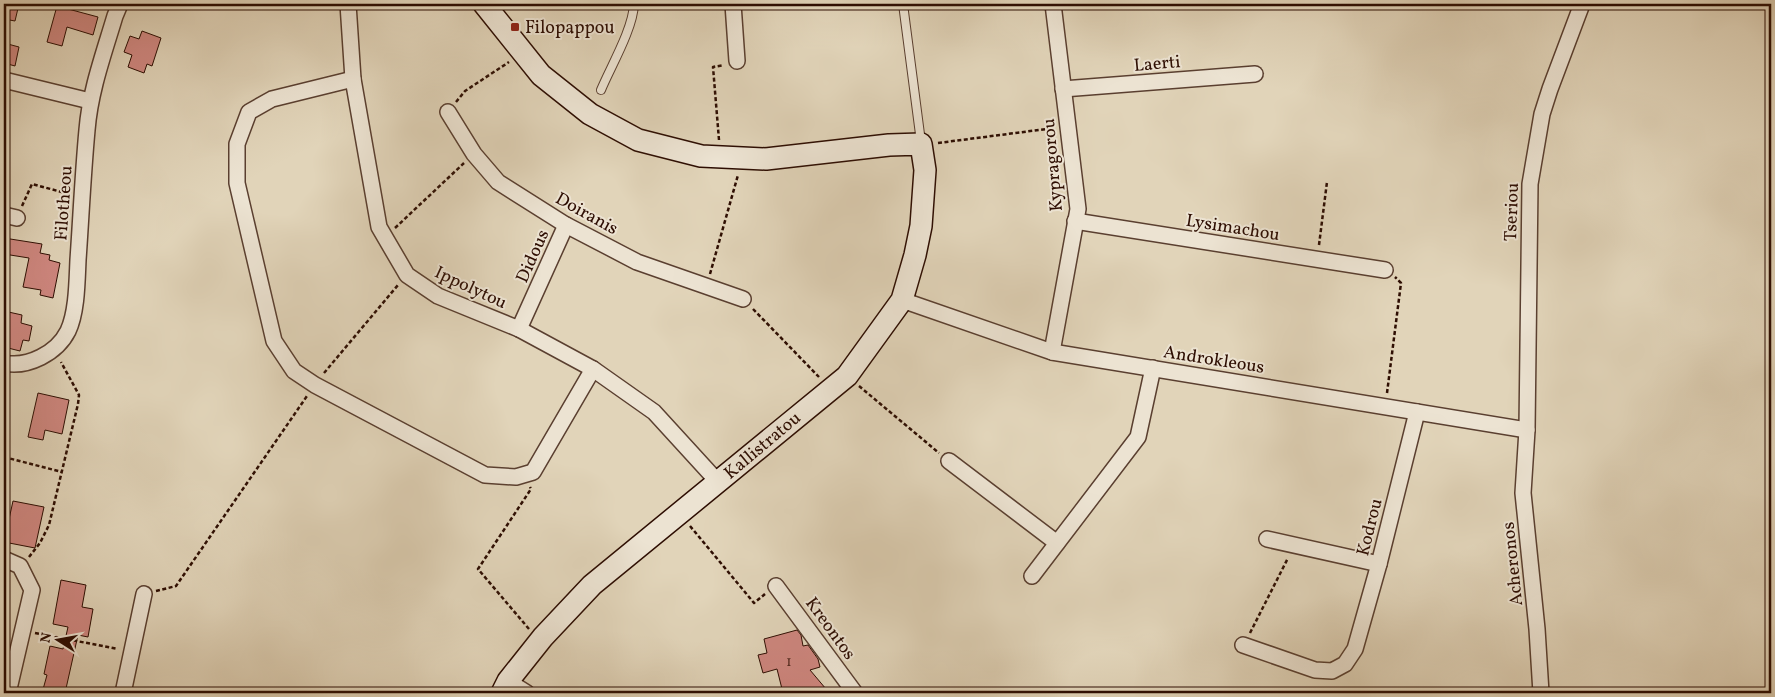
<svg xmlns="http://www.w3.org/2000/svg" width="1775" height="697" font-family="Vollkorn,serif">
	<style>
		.building { fill: #cf8780; stroke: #2d0d02 }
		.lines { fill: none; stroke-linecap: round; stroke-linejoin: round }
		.lane-casing { stroke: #5a3f30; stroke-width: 10 }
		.street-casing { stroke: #5a3f30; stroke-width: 18 }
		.secondary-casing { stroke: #2d0d02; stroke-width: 24 }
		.path { stroke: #2d0d02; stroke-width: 2.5; stroke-dasharray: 4 2.5; stroke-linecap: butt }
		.lane { stroke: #ece3d2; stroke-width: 8 }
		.street { stroke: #ece3d2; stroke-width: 15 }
		.secondary { stroke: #ece3d2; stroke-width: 21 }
		.poi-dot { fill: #8f2418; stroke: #ece3d2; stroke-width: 2 }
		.labels { text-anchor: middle; stroke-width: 4; stroke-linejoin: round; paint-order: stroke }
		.number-label { font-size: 15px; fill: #562c22 }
		.poi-label { font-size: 18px; fill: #2d0d02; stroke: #ece3d2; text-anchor: start }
		.street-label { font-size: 18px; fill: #2d0d02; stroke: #ece3d2 }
	</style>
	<rect width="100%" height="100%" fill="#e1d4b9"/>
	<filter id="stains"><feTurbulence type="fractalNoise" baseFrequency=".004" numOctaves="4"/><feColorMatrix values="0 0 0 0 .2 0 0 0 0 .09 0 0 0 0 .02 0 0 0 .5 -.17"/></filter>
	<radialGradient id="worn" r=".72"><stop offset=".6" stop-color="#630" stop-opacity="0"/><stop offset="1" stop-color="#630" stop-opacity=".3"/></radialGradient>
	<g class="building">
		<path d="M4,4H19L15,21L4,19Z"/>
		<path d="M57,6L98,17L93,35L67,27L62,46L47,42Z"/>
		<path d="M142,31L161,38L152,66L147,64L144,73L128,67L132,55L124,52L130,36L139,39Z"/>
		<path d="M4,43L19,47L15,66L4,63Z"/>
		<path d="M4,238L42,244L40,253L50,255L49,260L60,263L53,298L40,295L41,290L23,287L29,258L4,254Z"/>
		<path d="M4,311L22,315L21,323L32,326L29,341L23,340L20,351L4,347Z"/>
		<path d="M38,393L69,400L62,434L45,430L43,440L28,437Z"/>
		<path d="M13,501L44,507L35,548L4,542Z"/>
		<path d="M61,580L86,585L82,607L93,609L88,637L78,635L65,693H42L47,675L44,674L50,646L63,649L68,627L53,624Z"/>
		<path d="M797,630L801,635L803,646L808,645L818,659L820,667L810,670L826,689L820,693H783L777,669L763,673L758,655L767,653L764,639Z"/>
	</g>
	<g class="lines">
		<g class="lane-casing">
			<g id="lane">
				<path d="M903,4L921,142"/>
				<path d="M601,90C611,66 633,29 634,4"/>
			</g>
		</g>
		<g class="street-casing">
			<g id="street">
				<path d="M348,4L353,79L379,227L407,275L438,296L519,329L593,369L654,412L718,482"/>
				<path d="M733,4L737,61"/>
				<path d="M353,79L272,99L249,112L237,144V183L274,341L294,371L315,385L485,475L516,477L533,472L593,369"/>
				<path d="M4,80L90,101"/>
				<path d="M1063,89L1255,74"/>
				<path d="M448,112L474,154L498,182L566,225L637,262L743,299"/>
				<path d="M4,215L17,218"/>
				<path d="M1075,221L1385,270"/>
				<path d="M902,300L1052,352L1527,430"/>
				<path d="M519,329L566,225"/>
				<path d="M1052,352L1078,209L1053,4"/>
				<path d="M4,363C28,368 57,353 68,331C77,312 77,281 78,260C81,217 83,173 87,130C90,91 104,53 115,16L120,4"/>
				<path d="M949,461L1057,543"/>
				<path d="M1267,539L1379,564"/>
				<path d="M4,559L20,566L32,590L8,693"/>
				<path d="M1032,576L1138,437L1153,368"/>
				<path d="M776,586L855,693"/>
				<path d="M1243,645L1315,670L1332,671L1345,664L1355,649L1379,564L1417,412"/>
				<path d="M508,681L527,693"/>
				<path d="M123,693L144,594"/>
				<path d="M1541,693L1537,629L1523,493L1527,430L1530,184L1542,114L1550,89L1582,4"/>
			</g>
		</g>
		<g class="secondary-casing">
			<path id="secondary" d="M484,4L541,75L590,114L638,140L701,156L766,159L889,145L921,144L925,170L921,226L915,255L902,300L847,376L592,585L543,637L508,681L502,693"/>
		</g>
		<g class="path">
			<path d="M456,102L465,91L509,62"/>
			<path d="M719,140L713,67L724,65"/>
			<path d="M938,143L1054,128"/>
			<path d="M22,206L32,184L69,194"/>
			<path d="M395,228L464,163"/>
			<path d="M1319,245L1327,182"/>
			<path d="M710,274L738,175"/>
			<path d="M753,309L819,377"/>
			<path d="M324,373L398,285"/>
			<path d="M859,386L939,453"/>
			<path d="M1387,393L1401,283L1395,277"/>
			<path d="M4,457L62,472"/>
			<path d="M690,526L754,603L765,594"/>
			<path d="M29,557L40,543L49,525L78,404L79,395L61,362"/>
			<path d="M156,591L176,586L307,396"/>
			<path d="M529,629L478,569L531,489L530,487"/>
			<path d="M35,633L118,649"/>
			<path d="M1250,633L1288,558"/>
		</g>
		<use href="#lane" class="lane"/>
		<use href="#street" class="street"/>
		<use href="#secondary" class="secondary"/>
	</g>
	<rect class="poi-dot" x="510" y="22" width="10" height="10" rx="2.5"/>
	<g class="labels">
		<g class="number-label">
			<text x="789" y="666">1</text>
		</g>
		<g class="poi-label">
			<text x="525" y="33">Filopappou</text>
		</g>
		<g class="street-label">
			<text transform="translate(1157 63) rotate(-5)" y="6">Laerti</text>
			<text transform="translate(1052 165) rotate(-95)" y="6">Kypragorou</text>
			<text transform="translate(63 203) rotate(-86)" y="6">Filotheou</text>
			<text transform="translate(1511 212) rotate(-88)" y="6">Tseriou</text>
			<text transform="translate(587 213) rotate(29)" y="6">Doiranis</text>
			<text transform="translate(1233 227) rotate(9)" y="6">Lysimachou</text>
			<text transform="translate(532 256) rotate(-66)" y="6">Didous</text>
			<text transform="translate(471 287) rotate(25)" y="6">Ippolytou</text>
			<text transform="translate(1214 359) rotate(9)" y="6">Androkleous</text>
			<text transform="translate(762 445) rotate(-40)" y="6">Kallistratou</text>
			<text transform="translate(1369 527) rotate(-76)" y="6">Kodrou</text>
			<text transform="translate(1512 564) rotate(-96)" y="6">Acheronos</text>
			<text transform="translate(831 628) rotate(54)" y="6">Kreontos</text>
		</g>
	</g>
	<rect width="1775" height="697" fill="none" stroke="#e1d4b9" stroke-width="20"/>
	<rect x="5" y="5" width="1765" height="687" fill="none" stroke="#2d0d02" stroke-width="2.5"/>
	<rect x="10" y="10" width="1755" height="677" fill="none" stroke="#2d0d02"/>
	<g transform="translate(58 640) rotate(281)" stroke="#ece3d2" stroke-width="4" paint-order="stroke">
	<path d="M0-4L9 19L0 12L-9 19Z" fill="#2d0d02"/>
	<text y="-8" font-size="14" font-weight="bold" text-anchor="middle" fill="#2d0d02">N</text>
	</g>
	<rect width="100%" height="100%" filter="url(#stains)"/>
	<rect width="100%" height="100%" fill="url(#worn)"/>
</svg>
